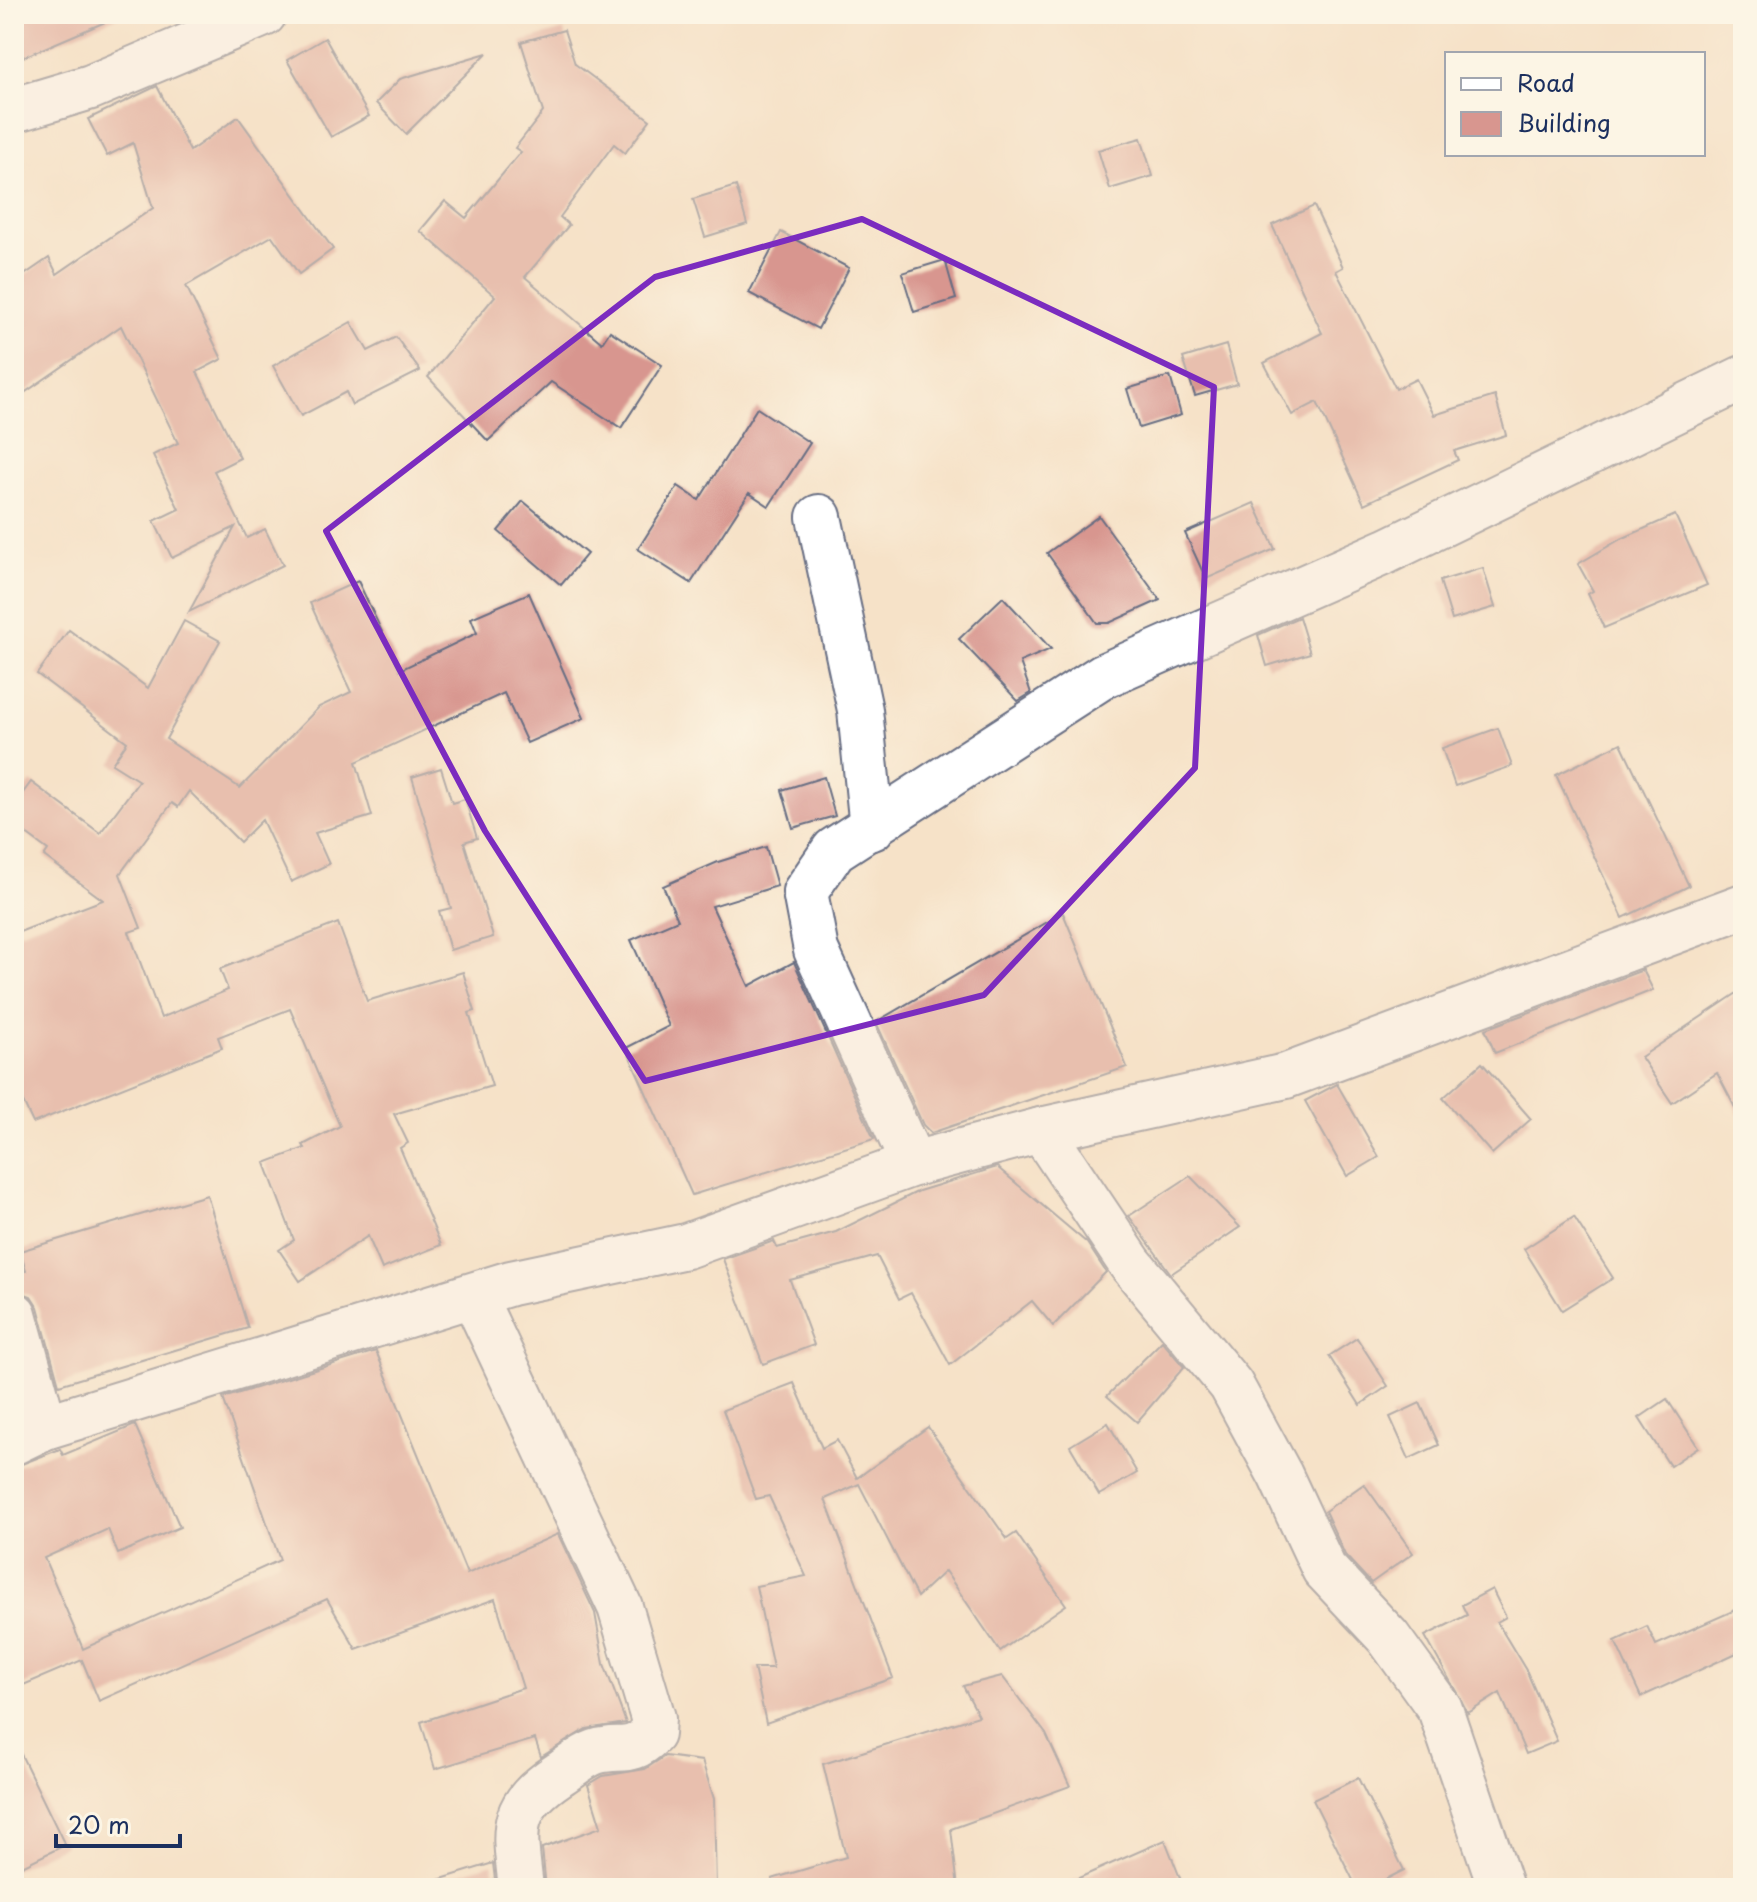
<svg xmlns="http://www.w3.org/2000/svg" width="1757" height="1902" font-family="'Playpen Sans',sans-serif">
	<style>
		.building { fill: #d8968f }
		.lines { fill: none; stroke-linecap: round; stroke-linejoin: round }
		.minor-casing { stroke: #686e83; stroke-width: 48 }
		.minor { stroke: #fff; stroke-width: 44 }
		.marked { fill: none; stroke: #7b2cbf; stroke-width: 6; stroke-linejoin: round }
	</style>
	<rect width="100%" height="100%" fill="#fcf5e5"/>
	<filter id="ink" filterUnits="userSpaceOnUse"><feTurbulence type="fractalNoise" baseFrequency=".0125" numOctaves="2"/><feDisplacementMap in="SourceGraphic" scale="16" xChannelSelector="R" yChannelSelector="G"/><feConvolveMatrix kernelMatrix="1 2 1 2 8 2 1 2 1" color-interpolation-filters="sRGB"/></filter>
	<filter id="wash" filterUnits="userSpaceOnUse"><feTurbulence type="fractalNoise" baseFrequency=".006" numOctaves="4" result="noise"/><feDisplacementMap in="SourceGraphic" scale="32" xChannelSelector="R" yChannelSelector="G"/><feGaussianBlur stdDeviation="1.8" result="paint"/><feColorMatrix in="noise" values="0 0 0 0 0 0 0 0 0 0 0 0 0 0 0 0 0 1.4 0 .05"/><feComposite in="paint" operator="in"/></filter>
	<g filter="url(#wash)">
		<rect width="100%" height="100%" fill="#f6e2c8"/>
		<g id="blocks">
			<g class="building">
				<path d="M14,14H124L14,61Z"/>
				<path d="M564,30L575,64L650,120L625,153L614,144L560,217L569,225L525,277L602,343L610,331L662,365L621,428L551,382L488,441L428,377L495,296L420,231L445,201L466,218L521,152L515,148L543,112L521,42Z"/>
				<path d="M325,38L369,116L331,137L287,60Z"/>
				<path d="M487,53L406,134L376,103L400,79Z"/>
				<path d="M157,86L190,151L238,117L333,249L299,274L272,236L186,286L222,359L197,372L240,458L214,471L247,538L265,529L283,565L189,612L235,527L172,558L154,521L179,509L153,455L178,443L121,326L14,400V282L49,258L57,274L153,208L133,143L107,156L88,119Z"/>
				<path d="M1141,138L1153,176L1110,189L1098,150Z"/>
				<path d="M736,186L747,224L705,237L693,199Z"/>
				<path d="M1314,206L1343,267L1336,271L1396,389L1416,379L1434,415L1495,396L1506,435L1454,451L1458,460L1364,504L1317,402L1292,415L1264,363L1322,333L1272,225Z"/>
				<path d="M781,232L849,268L818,329L749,293Z"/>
				<path d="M945,260L956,299L914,312L902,273Z"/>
				<path d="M351,322L368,351L396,337L420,371L352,405L346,392L301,416L273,366Z"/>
				<path d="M1226,345L1237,384L1195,396L1183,358Z"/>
				<path d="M1170,376L1181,415L1139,428L1127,389Z"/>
				<path d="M757,408L810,443L769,506L749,493L691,583L638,549L678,486L699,500Z"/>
				<path d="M523,501L587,554L561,585L498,531Z"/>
				<path d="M1254,503L1275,549L1206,579L1185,533Z"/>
				<path d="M1675,515L1707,585L1604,628L1588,594L1593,591L1578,564L1619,540Z"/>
				<path d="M1099,516L1160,600L1109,623H1097L1047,553Z"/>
				<path d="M1483,568L1495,607L1452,620L1440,581Z"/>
				<path d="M358,581L400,670L477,633L471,618L529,593L584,718L527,743L504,693L356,762L372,816L315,833L329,864L291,882L262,820L240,842L189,791L178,807L172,803L120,874L141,928L129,932L161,1018L228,990L220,969L338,923L367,1001L463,972L475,1011L469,1013L492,1086L394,1114L408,1143L400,1148L441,1245L382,1269L368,1236L300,1281L279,1250L294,1240L265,1163L305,1148L303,1145L340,1126L290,1009L218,1037L222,1048L33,1123L14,1083V934L103,900L44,856L48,850L14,825V805L31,782L100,833L139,781L112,764L127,742L37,674L69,630L148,688L184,621L220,641L166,739L240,788L319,707L351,692L310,603Z"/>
				<path d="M1003,597L1051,649L1020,662L1031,693L1018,701L959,639Z"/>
				<path d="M1299,617L1310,653L1267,666L1258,635Z"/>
				<path d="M1498,728L1512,766L1455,786L1442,748Z"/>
				<path d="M1621,743L1689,886L1623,918L1556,775Z"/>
				<path d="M441,768L452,803L465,799L477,838L464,842L493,937L450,950L439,911L451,908L412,777Z"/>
				<path d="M824,777L835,816L793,828L782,790Z"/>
				<path d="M766,847L777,886L712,906L749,986L794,962L874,1139L692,1195L626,1048L669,1026L631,940L678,920L663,886L718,862Z"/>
				<path d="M1063,913L1127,1067L931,1133L923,1125L876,1022Z"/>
				<path d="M1643,970L1653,990L1495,1053L1485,1029Z"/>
				<path d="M1743,989V1123L1717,1073L1672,1103L1641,1057Z"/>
				<path d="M1482,1063L1531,1119L1492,1154L1443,1098Z"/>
				<path d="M1337,1084L1379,1157L1347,1176L1305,1101Z"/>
				<path d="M997,1167L1087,1243L1106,1272L1053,1326L1032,1301L950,1365L911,1293L899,1299L877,1256L790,1280L814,1345L763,1364L723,1259L774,1241L777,1248L836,1232L919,1191Z"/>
				<path d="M1190,1176L1240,1227L1171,1274L1129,1216Z"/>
				<path d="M207,1195L248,1328L59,1385L38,1307L31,1296L14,1290V1273L26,1271L20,1251Z"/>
				<path d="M1574,1217L1613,1278L1562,1310L1524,1249Z"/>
				<path d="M1357,1338L1388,1386L1360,1405L1329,1356Z"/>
				<path d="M1162,1341L1184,1367L1137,1422L1107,1396Z"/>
				<path d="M376,1351L467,1574L558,1534L595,1613L604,1664L626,1723L586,1729L541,1757L535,1739L435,1769L421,1722L523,1688L495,1599L356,1649L327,1599L99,1701L82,1660L14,1689V1467L60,1449L63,1455L135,1425L180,1527L118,1554L108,1529L44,1558L83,1649L280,1560L223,1398Z"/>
				<path d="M794,1383L822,1448L837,1440L857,1478L928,1427L1007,1539L1016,1533L1066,1605L1000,1651L945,1571L917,1597L859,1484L825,1499L893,1678L766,1723L754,1668H773L756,1586L806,1576L769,1496L756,1499L723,1410Z"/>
				<path d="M1667,1399L1698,1447L1670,1466L1639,1418Z"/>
				<path d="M1420,1403L1439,1445L1409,1459L1390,1417Z"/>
				<path d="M1108,1423L1137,1473L1099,1495L1070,1446Z"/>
				<path d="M1364,1484L1413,1553L1371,1583L1345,1555L1325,1511Z"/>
				<path d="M1492,1589L1506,1617L1497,1622L1527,1672L1557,1741L1526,1754L1500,1693L1468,1713L1425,1636L1467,1615L1462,1605Z"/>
				<path d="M1735,1610L1743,1629V1650L1641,1697L1615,1641L1647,1626L1656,1645Z"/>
				<path d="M1002,1676L1046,1734L1070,1786L951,1829L958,1888H774L772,1879L846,1857L823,1764L979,1716L963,1686Z"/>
				<path d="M14,1740L65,1845L14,1870Z"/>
				<path d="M665,1756L702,1761L714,1799L716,1888H546L542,1848L601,1827L588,1785L603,1776L645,1769Z"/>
				<path d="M1358,1778L1404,1870L1369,1888H1357L1313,1800Z"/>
				<path d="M1165,1840L1184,1888H1056Z"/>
				<path d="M493,1863L496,1888H439L438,1880Z"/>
			</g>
		</g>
	</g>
	<g filter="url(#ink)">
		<use href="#blocks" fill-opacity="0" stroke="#686e83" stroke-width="2"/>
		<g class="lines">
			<g class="minor-casing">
				<g id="minor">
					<path d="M14,110L91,87L264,14"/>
					<path d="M819,517L860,710L872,828"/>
					<path d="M1041,1130L1130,1263L1231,1385L1280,1475L1324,1569L1388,1637L1440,1709L1501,1888"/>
					<path d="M913,1164L816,950L805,892L834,850L1103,676L1387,551L1743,378"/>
					<path d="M474,1297L620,1607L653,1718L652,1734C628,1757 622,1744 595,1752C583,1756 569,1768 558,1775C506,1810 515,1831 521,1888"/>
					<path d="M14,1314L45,1427"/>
					<path d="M14,1442L45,1427L511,1283L686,1246L913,1164L1041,1130L1286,1076L1743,906"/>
				</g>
			</g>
			<use href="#minor" class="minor"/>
		</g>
	</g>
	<path d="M0 0H1757V1902H0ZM862,219L1214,387L1195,768L984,995L645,1081L485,831L326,531L655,277Z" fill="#f6e2c8" fill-opacity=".55" fill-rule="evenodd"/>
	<path class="marked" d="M862,219L1214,387L1195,768L984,995L645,1081L485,831L326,531L655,277Z"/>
	<rect width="1757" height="1902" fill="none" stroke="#fcf5e5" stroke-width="48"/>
	<rect x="1445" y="52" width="260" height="104" fill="#fcf5e5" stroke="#a2a6af" stroke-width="2"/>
	<rect x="1461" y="78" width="40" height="12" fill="#ffffff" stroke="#a2a6af" stroke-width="2"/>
	<text x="1517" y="92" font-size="24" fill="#1b2f5e">Road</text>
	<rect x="1461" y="112" width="40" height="24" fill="#d8968f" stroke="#a2a6af" stroke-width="2"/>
	<text x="1517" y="132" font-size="24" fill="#1b2f5e">Building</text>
	<path d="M56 1834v12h124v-12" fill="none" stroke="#1b2f5e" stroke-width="4"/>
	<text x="68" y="1834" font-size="24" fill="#1b2f5e" stroke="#fcf5e5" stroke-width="6" paint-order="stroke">20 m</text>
</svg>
